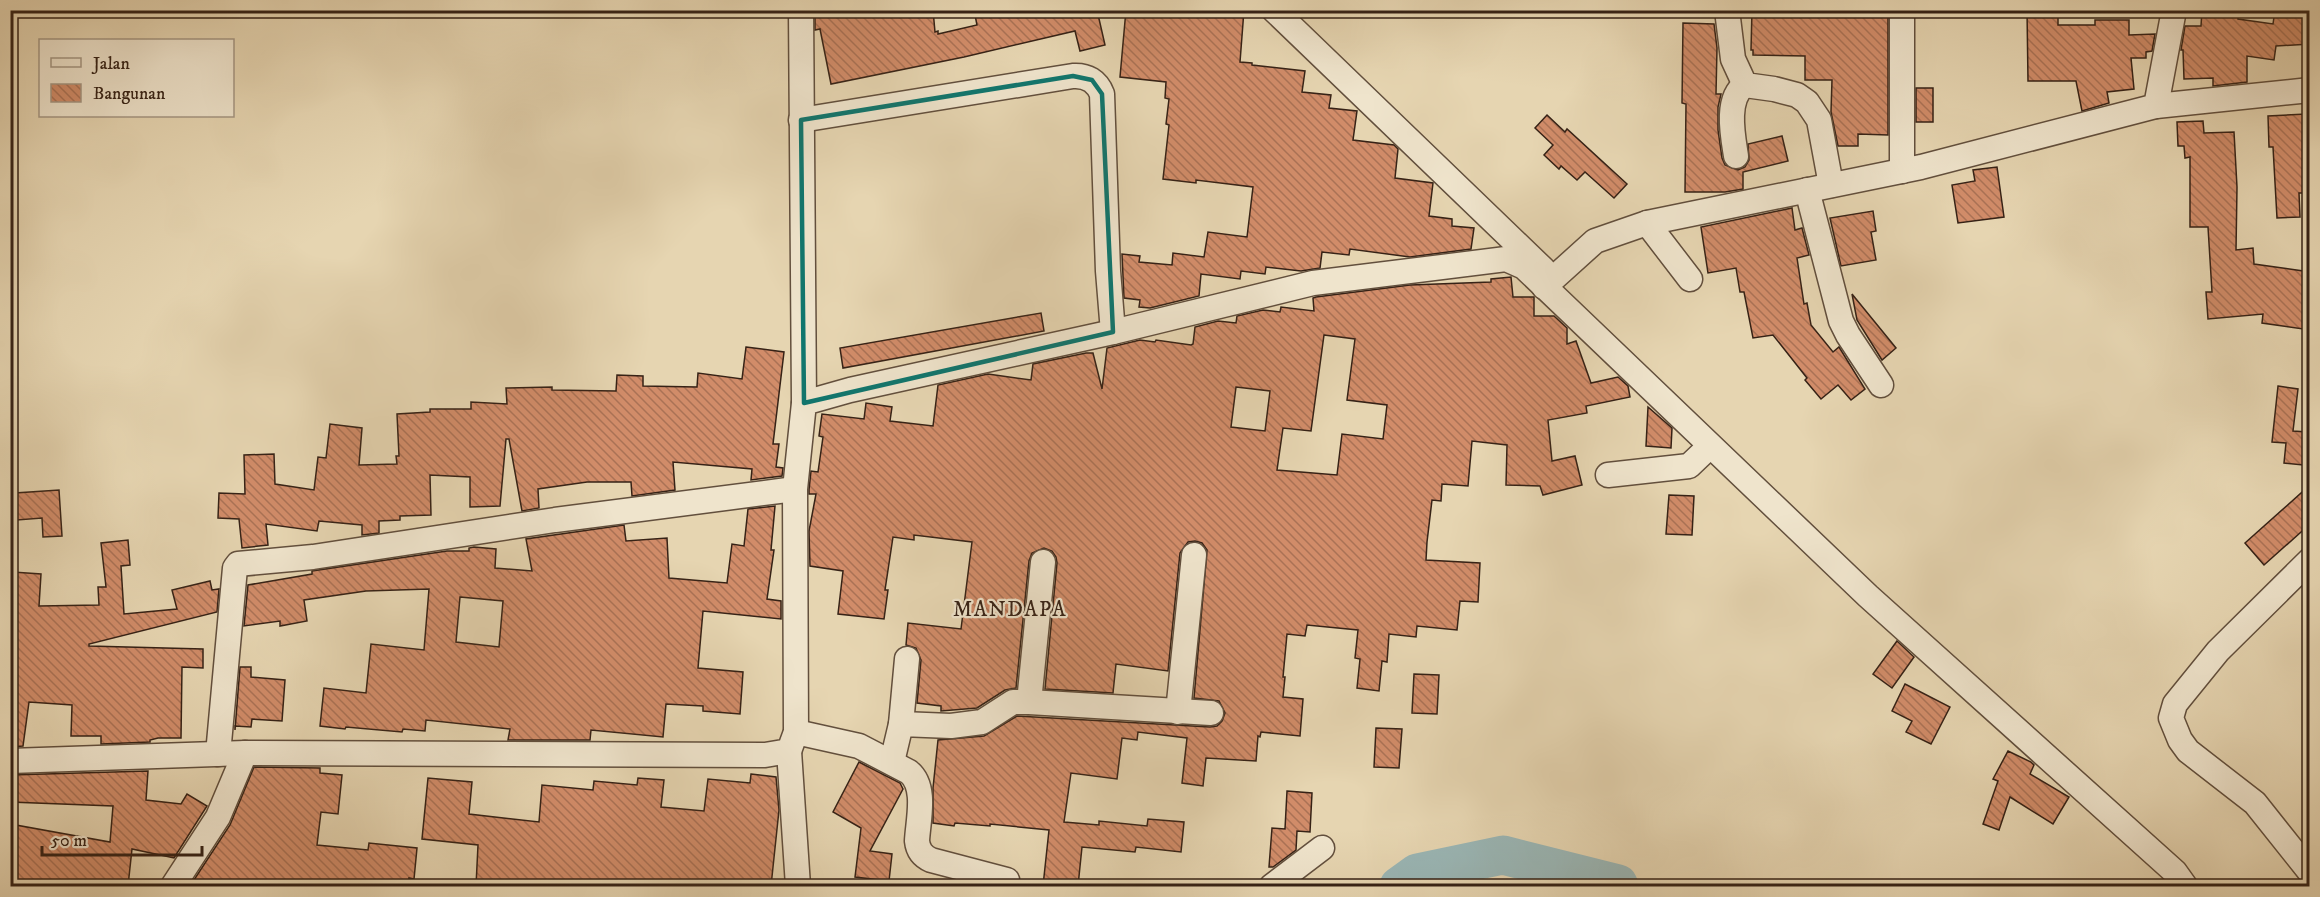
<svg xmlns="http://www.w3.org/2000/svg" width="2320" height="897" font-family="'IM FELL DW Pica',serif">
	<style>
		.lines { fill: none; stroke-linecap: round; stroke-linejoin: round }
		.river { stroke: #9ab6b5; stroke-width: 39 }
		.building { fill: url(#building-back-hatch); stroke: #362216; stroke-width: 1.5; fill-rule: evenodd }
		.street-casing { stroke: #624f3d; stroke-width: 27 }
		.street { stroke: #efe4cc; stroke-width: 24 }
		.marked { fill: none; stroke: #0f766e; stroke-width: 4.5; stroke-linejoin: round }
		.labels { text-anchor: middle; stroke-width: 4.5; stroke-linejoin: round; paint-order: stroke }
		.quarter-label { font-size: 21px; letter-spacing: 1.5px; fill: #362216; stroke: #efe4cc }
	</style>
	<defs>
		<pattern id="building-back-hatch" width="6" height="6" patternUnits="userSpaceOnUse" patternTransform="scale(1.5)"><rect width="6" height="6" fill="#d18c69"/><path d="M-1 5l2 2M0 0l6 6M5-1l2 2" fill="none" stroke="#aa7255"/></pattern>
	</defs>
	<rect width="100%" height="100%" fill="#e6d5b1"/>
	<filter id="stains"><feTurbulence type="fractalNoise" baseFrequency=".00333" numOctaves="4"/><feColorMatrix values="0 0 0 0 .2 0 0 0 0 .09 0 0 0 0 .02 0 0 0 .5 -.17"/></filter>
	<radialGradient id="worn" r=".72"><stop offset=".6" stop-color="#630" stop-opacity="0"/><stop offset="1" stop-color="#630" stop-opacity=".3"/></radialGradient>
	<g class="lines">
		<path class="river" d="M1399,886L1417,873L1503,855L1618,884L1619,886"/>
	</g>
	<g class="building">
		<path d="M815,10H933L935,32L938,31V34L977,25L974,10H1097L1105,45L1080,51L1075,31L964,57L831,84L820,29L815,30Z"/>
		<path d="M1126,10H1244L1240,62L1252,63V65L1305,71L1302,92L1331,95L1329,108L1357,111L1353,140L1394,145L1398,149L1395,178L1433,183L1429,216L1452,219V226L1474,228L1471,249L1410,257L1350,249L1349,255L1322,252L1320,268L1301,271L1266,267L1265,274L1241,271L1240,279L1201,274L1199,296L1150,308L1139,307L1140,300L1124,298L1122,254L1140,256L1139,262L1172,265L1173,253L1204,257L1208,232L1247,237L1253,187L1196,180V183L1163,179L1169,125L1166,124L1169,99L1165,98L1166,82L1120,77Z"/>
		<path d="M1752,10H1888V135L1858,134V146H1838L1831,112L1832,80H1805V56L1753,55V50H1751Z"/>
		<path d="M2027,10H2058V25H2095V20H2129V35L2155,34L2152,51L2146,52V58H2131L2134,89L2107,92L2109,103L2082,111L2076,81H2028Z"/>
		<path d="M2202,10H2230V16H2238V19L2273,24L2275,10L2310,16V44L2276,46L2274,60L2247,56V82L2213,86V78L2184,79L2183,50H2181L2185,26H2201Z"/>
		<path d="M1683,23L1714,24L1717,48L1716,94H1721L1718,107V130L1722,158L1725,165L1738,170L1745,167L1749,160L1748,144L1782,136L1788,161L1743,172V189L1725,192H1685L1686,104L1682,103Z"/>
		<rect x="1916" y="88" width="17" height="34"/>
		<path d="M2306,114L2310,193H2299L2300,217L2277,218L2273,147H2269L2268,116Z"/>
		<path d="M1547,115L1565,132L1567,129L1627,184L1614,198L1585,172L1577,180L1561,166L1559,169L1544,155L1553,145L1535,128Z"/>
		<path d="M2203,121L2204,133L2234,132L2237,187L2236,250L2253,248L2254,264L2310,272V330L2262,323L2263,314L2208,319L2206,292H2212L2208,227H2190V157L2185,158L2184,146H2178L2177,122Z"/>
		<path d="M1997,167L2004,217L1958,223L1952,185L1975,181L1973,170Z"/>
		<path d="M1792,208L1795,230L1802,228L1809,255L1797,258L1804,304L1807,303L1811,325L1833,352L1839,347L1865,389L1851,400L1838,385L1821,399L1805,380L1807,378L1773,335L1753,338L1744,292H1740L1736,268L1708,273L1701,227Z"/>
		<path d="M1873,211L1876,231L1871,232L1876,260L1841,266L1830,218Z"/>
		<path d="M1511,277L1513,297H1534V316H1554L1567,328V344L1576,341L1591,383L1618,377L1628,386L1630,397L1586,406L1587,413L1548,420L1552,461L1575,456L1582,485L1543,495L1540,486L1506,485L1507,445L1472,441L1468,486L1442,484L1441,501L1432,500L1427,542L1426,560L1480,563L1478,602L1460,601L1457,630L1417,626L1416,637L1389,634L1387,662L1382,661L1379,691L1357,688L1360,659L1355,658L1358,630L1307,625L1305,636L1287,634L1283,677H1285L1283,697L1303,699L1300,736L1261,732L1260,737L1258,736L1256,761L1206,758L1203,786L1182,783L1187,738L1138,732L1137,740L1122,738L1117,779L1071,773L1064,822L1099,825V821L1147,826L1148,819L1184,822L1181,852L1136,847L1135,852L1082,847L1078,886H1043L1049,830L990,824V826L955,823L954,826L933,823V788L938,740L984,736L1017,716L1210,727L1217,726L1222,721L1225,713L1219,701L1194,698L1207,550L1202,543L1195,541L1188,542L1180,553L1168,671L1116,664L1113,693L1045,689L1057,563L1056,557L1052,551L1044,548L1032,553L1029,561L1016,688L1005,690L977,708L941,711V706L917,703L921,660L916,648L906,645L908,623L961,629L972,542L914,535V540L893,537L885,590H888L884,619L838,614L843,571L810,566L809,531L816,494H809V490L811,471L818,472L823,437L819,436L822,414L864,419L866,403L892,407L890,421L933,426L938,385L988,374L1031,380L1033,364L1086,353H1093L1102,389L1107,348L1140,340L1155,342L1156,340L1191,345L1193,344L1195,327L1218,321L1236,323L1237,316L1263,310L1280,312L1281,307L1314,311L1313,298L1316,297L1410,285L1491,282V279ZM1324,335L1355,339L1347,400L1387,405L1383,439L1342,434L1337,475L1277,470L1283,428L1311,431ZM1236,387L1270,391L1265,431L1231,427Z"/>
		<path d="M1852,294L1896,348L1882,360L1857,320Z"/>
		<path d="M1041,313L1044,331L843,368L840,348Z"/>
		<path d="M746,347L784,352L773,444H779L776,467L783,468L782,476L751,480L752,469L673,462L675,490L632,496L631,482H587L538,489L539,508L522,511L509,439H506L500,506L470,507V477L430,475L431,515L400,516V520L379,521V533L362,535V525L319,521L317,531L266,524L268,545L242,548L239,519L218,518L219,493L245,494L244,455L274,454L275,484L314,490L318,457L326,458L330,424L362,428L359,465L397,464L396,456H399L397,414L430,412V409H471V402L507,404L506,388L552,387V390L616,391L617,375L643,376V386L697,387L698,373L742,379Z"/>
		<path d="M2278,386L2298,389L2293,431L2307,432L2303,465L2284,463L2286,443L2272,442Z"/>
		<path d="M1648,407L1672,428L1671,448L1646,446Z"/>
		<path d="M2310,485V524L2264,565L2245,543Z"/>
		<path d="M59,490L62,536L43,537L42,518L17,520L15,493Z"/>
		<path d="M1669,495L1694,496L1692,535L1666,534Z"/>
		<path d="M775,506L771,550H774L767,599L781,601V619L703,611L698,668L743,672L740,714L703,711V706L666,704L663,737L591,730L590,740H508L510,729L426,720L425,731L403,729L402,732L346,727L345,729L320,726L324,688L366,693L371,644L424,650L429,589L366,591L304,600L307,621L280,626V621L244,626L248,585L312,574V571L447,551H469V548L474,547L496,549L495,568L532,571L526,539L624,525L626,541L667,538L669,578L727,583L732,544L744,546L748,509ZM460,597L503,601L499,647L456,642Z"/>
		<path d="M128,540L130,565L121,566L124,614L177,609L172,590L210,581L212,590L219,589L217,612L89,644V646L203,649V668L182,667L181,738H158L150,740V742L101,744V736H71L72,705L29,702L23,746L10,747V596L13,572L41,574L39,606L99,605L98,587H106L101,543Z"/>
		<path d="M1897,641L1914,657L1892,688L1873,674Z"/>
		<path d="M240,667H251V677L285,680L282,721L252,719L251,727L235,726V730Z"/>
		<path d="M1414,674L1439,675L1437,714L1412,713Z"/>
		<path d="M1905,684L1950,707L1931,744L1906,732L1912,721L1892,711Z"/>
		<path d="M1376,728L1402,729L1399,768L1374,767Z"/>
		<path d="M2008,751L2031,762L2034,765L2030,774L2069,797L2053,824L2010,797L1999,830L1983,824L1998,781L1993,779Z"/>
		<path d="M859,762L900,783L903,789L870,851L892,854L889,881L855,877L861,828L833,812Z"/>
		<path d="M254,767L320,768V773L342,775L338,814L321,812L317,845L368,850L369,843L417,848L414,879L409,878L408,886H190L230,825Z"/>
		<path d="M148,771L146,800L181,804L187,794L207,806L174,858L132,849L128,886H10V824L110,842L113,806L10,802V775Z"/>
		<path d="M751,774L776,777L779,810L771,886H476L478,845L422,839L428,778L472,782L469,814L539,822L542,785L593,790L594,781L637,785L638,778L664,780L661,807L704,811L708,779L750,783Z"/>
		<path d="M1287,791L1312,793L1310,832L1297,831L1296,850L1273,867H1269L1272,828L1285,829Z"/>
	</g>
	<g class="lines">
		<g class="street-casing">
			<g id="street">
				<path d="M801,10L804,403"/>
				<path d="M1274,10L1543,269"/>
				<path d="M1727,10L1733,59L1745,85L1774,89L1797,95L1807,102L1819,120L1831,185"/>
				<path d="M1902,10V171"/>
				<path d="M2156,106L2310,90"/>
				<path d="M801,120L1073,76C1087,75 1097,81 1102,94L1108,271L1113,332"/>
				<path d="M1736,156C1733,137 1725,98 1745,85"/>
				<path d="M1807,190L1841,321L1848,335L1881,385"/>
				<path d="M1647,223L1690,279"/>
				<path d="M1544,287L1595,241L1647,223L1921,167L2156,106L2174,10"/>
				<path d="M1608,475L1689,466L1710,446"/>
				<path d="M2310,560L2218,651L2175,704L2171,718L2180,740L2188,751L2255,803L2310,872"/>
				<path d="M1029,702L1043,562"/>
				<path d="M1178,712L1194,555"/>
				<path d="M901,724L907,659"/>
				<path d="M796,732L859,746L909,772C927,787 918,820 917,841C918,850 922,856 931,860L1007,880"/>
				<path d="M789,751L798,886"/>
				<path d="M218,754L235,568L238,564L313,557L555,520L795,489"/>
				<path d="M10,761L245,753L765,755L789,751L796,732L795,489L804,403L850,390L1113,332L1313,283L1506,259L1524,267L1868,596L2175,872L2185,886"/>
				<path d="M892,762L901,724L951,726L982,722L1013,702H1029L1211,713"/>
				<path d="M173,886L218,817L245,753"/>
				<path d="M1272,886L1322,848"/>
			</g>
		</g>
		<use href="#street" class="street"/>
	</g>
	<path class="marked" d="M1073,76L1092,80L1102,94L1113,332L804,403L801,120Z"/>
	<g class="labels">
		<g class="quarter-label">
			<text x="1010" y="616">MANDAPA</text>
		</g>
	</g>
	<rect width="2320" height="897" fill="none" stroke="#e6d5b1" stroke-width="36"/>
	<rect x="12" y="12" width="2296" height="873" fill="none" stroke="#362216" stroke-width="3"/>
	<rect x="18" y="18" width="2284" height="861" fill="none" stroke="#362216" stroke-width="1.5"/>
	<rect x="39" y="39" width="195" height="78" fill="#efe4cc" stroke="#a59683" stroke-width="1.5"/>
	<rect x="51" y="58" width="30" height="9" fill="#efe4cc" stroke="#a59683" stroke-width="1.5"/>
	<text x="93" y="69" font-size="18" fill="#362216">Jalan</text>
	<rect x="51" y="84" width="30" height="18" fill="url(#building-back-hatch)" stroke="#a59683" stroke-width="1.5"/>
	<text x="93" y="99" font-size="18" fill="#362216">Bangunan</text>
	<path d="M42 846v9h160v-9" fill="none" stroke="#362216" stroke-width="3"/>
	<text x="51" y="846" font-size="18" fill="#362216" stroke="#efe4cc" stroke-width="4.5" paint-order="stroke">50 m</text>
	<rect width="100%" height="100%" filter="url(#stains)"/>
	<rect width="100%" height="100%" fill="url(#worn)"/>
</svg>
